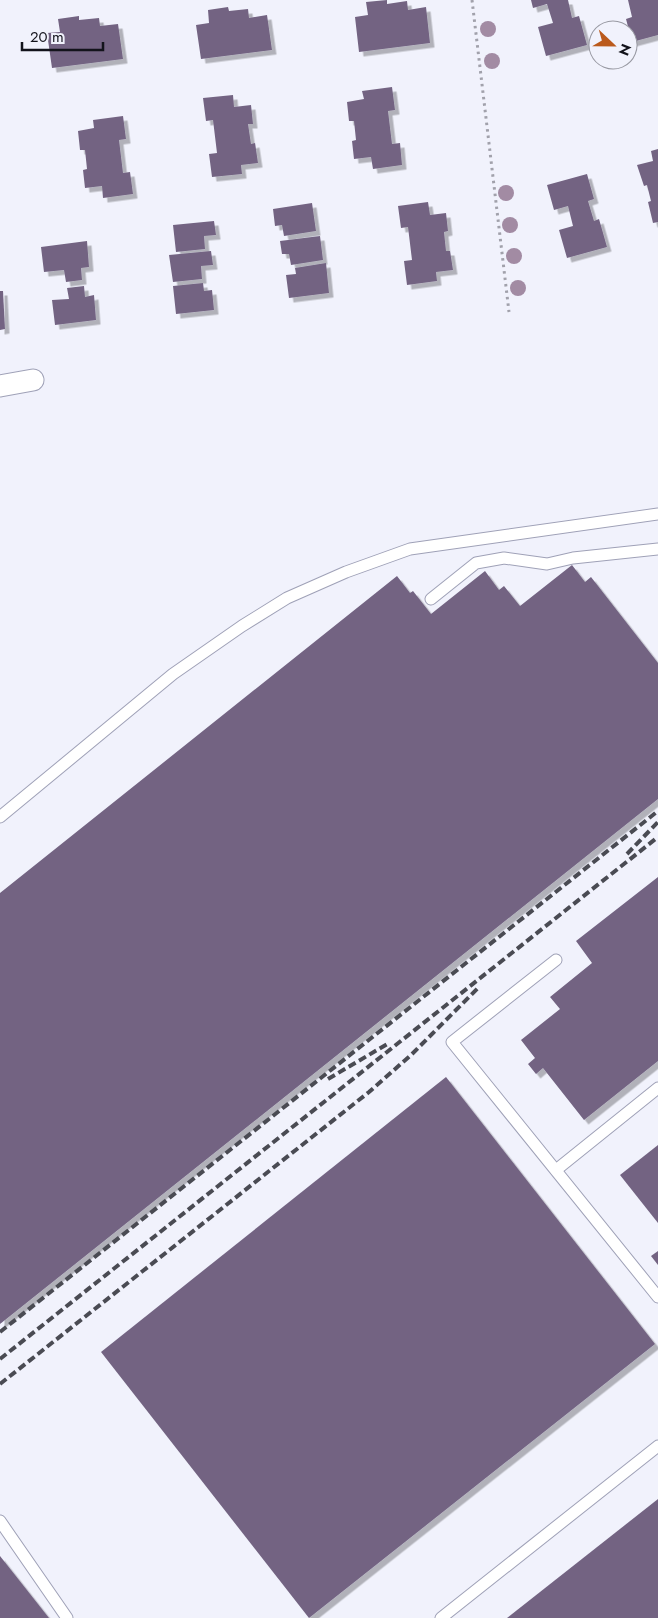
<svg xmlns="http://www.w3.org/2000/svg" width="658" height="1618" font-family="Jost,sans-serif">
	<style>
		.building { fill: #736482; filter: url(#shadow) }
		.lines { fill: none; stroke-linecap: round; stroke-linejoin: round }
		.lane-casing { stroke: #9fa1b7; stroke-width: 13 }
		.street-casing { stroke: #9fa1b7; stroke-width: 23 }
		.path { stroke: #a1a1ab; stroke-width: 3; stroke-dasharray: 2.5 4; stroke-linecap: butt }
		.lane { stroke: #fff; stroke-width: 11 }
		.street { stroke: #fff; stroke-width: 21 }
		.rail { stroke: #4a4b53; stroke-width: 4; stroke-dasharray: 8 4; stroke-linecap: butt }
		.tree { fill: #a28ba3 }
	</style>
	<defs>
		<filter id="shadow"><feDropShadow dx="4.5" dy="4.5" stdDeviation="0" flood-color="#0004"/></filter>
	</defs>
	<rect width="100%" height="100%" fill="#f1f2fc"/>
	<g class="building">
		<path d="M387,0V4L407,1L408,10L426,7L430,43L359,52L355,17L368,15L366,2Z"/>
		<path d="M531,0H568L572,18L579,16L587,45L546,56L538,27L553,23L547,4L533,8Z"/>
		<path d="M628,0H658V35L632,42L626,19L632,17Z"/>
		<path d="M228,7L229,11L248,9L249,18L267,15L272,50L201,59L196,25L209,23L208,10Z"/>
		<path d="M79,16V20L99,18L100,26L118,24L123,59L52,68L47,33L60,32L58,19Z"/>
		<path d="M392,87L395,110L388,111L392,144L400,143L402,165L373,169L371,157L354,159L352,141L356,140L354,121H349L347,102L364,99L362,91Z"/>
		<path d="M233,95L234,107L251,105L253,124H248L251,144L255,143L258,163L241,165L242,174L212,177L209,154L217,153L213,120L206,121L203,98Z"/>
		<path d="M123,116L126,139L119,140L123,173L130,172L133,194L103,198L102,186L85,188L83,170L87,169L85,150H80L78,131L94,128L93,120Z"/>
		<path d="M658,149V222L653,223L648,202L651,201L647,185L644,186L637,165L653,161L651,151Z"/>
		<path d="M587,174L594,199L588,201L594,221L599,219L607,247L567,258L559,230L573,226L568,206L554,210L547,185Z"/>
		<path d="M428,202L430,215L446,213L448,231L444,232L446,251H450L453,270L436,272L437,281L407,285L404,261L412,260L408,227L401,228L398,206Z"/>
		<path d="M312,203L316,231L284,236L282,225L275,226L273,209Z"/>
		<path d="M214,221L216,235L204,236L205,249L176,252L173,225Z"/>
		<path d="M320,236L323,260L291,265L289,254H282L280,241Z"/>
		<path d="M87,241L89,267L81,268L82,280L66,282L64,270L44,272L41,247Z"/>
		<path d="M211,251L213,265L201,266L202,279L173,282L169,255Z"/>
		<path d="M326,263L329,293L289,298L286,275L296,274L295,268Z"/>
		<path d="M203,283L204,291L212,290L214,310L176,314L173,286Z"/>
		<path d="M84,286L85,297L94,295L96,320L55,325L52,300L69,299L67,288Z"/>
		<path d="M0,291H3L5,329L0,330Z"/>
		<path d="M572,565L585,582L591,577L658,663V799L0,1324V893L397,576L410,593L413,591L431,614L485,571L499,590L504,586L520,606Z"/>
		<path d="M658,877V1061L584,1120L543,1068L536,1074L528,1064L535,1058L521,1040L560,1009L550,997L592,963L576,941Z"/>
		<path d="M446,1077L655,1344L309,1618L101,1352Z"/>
		<path d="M658,1145V1223L620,1175Z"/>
		<path d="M658,1251V1265L651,1256Z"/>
		<path d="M658,1499V1618H507Z"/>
		<path d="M0,1556L49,1618H0Z"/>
	</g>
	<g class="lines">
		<g class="lane-casing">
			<g id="lane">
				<path d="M431,599L476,563L504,558L547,564L573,558L658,549"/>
				<path d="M0,817L173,674L242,626L287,598L346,572L410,549L658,514"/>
				<path d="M556,960L452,1042L658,1297"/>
				<path d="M556,1170L658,1088"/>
				<path d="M0,1521L67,1618"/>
				<path d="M441,1618L658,1446"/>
			</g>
		</g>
		<g class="street-casing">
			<path id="street" d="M0,386L33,380"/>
		</g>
		<path class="path" d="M472,0L509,312"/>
		<use href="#lane" class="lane"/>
		<use href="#street" class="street"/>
		<g class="rail">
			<path d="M627,854L658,822"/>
			<path d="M328,1079L389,1043"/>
			<path d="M0,1332L658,811"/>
			<path d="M0,1359L658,837"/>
			<path d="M0,1384L369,1092L411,1055L479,987"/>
		</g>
	</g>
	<g class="tree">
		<circle cx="488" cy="29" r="8"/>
		<circle cx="492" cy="61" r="8"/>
		<circle cx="506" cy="193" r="8"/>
		<circle cx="510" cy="225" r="8"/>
		<circle cx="514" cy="256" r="8"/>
		<circle cx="518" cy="288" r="8"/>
	</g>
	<g transform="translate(613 45) rotate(112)"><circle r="24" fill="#f1f2fc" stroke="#9899a2"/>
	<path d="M0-4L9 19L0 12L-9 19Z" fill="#bb5a1c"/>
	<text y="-8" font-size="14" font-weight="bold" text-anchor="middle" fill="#13131b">N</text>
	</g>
	<path d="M22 42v8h81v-8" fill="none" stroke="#13131b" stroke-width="2.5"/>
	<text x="30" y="42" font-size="15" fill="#13131b" stroke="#f1f2fc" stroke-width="4" paint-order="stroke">20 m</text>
</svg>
